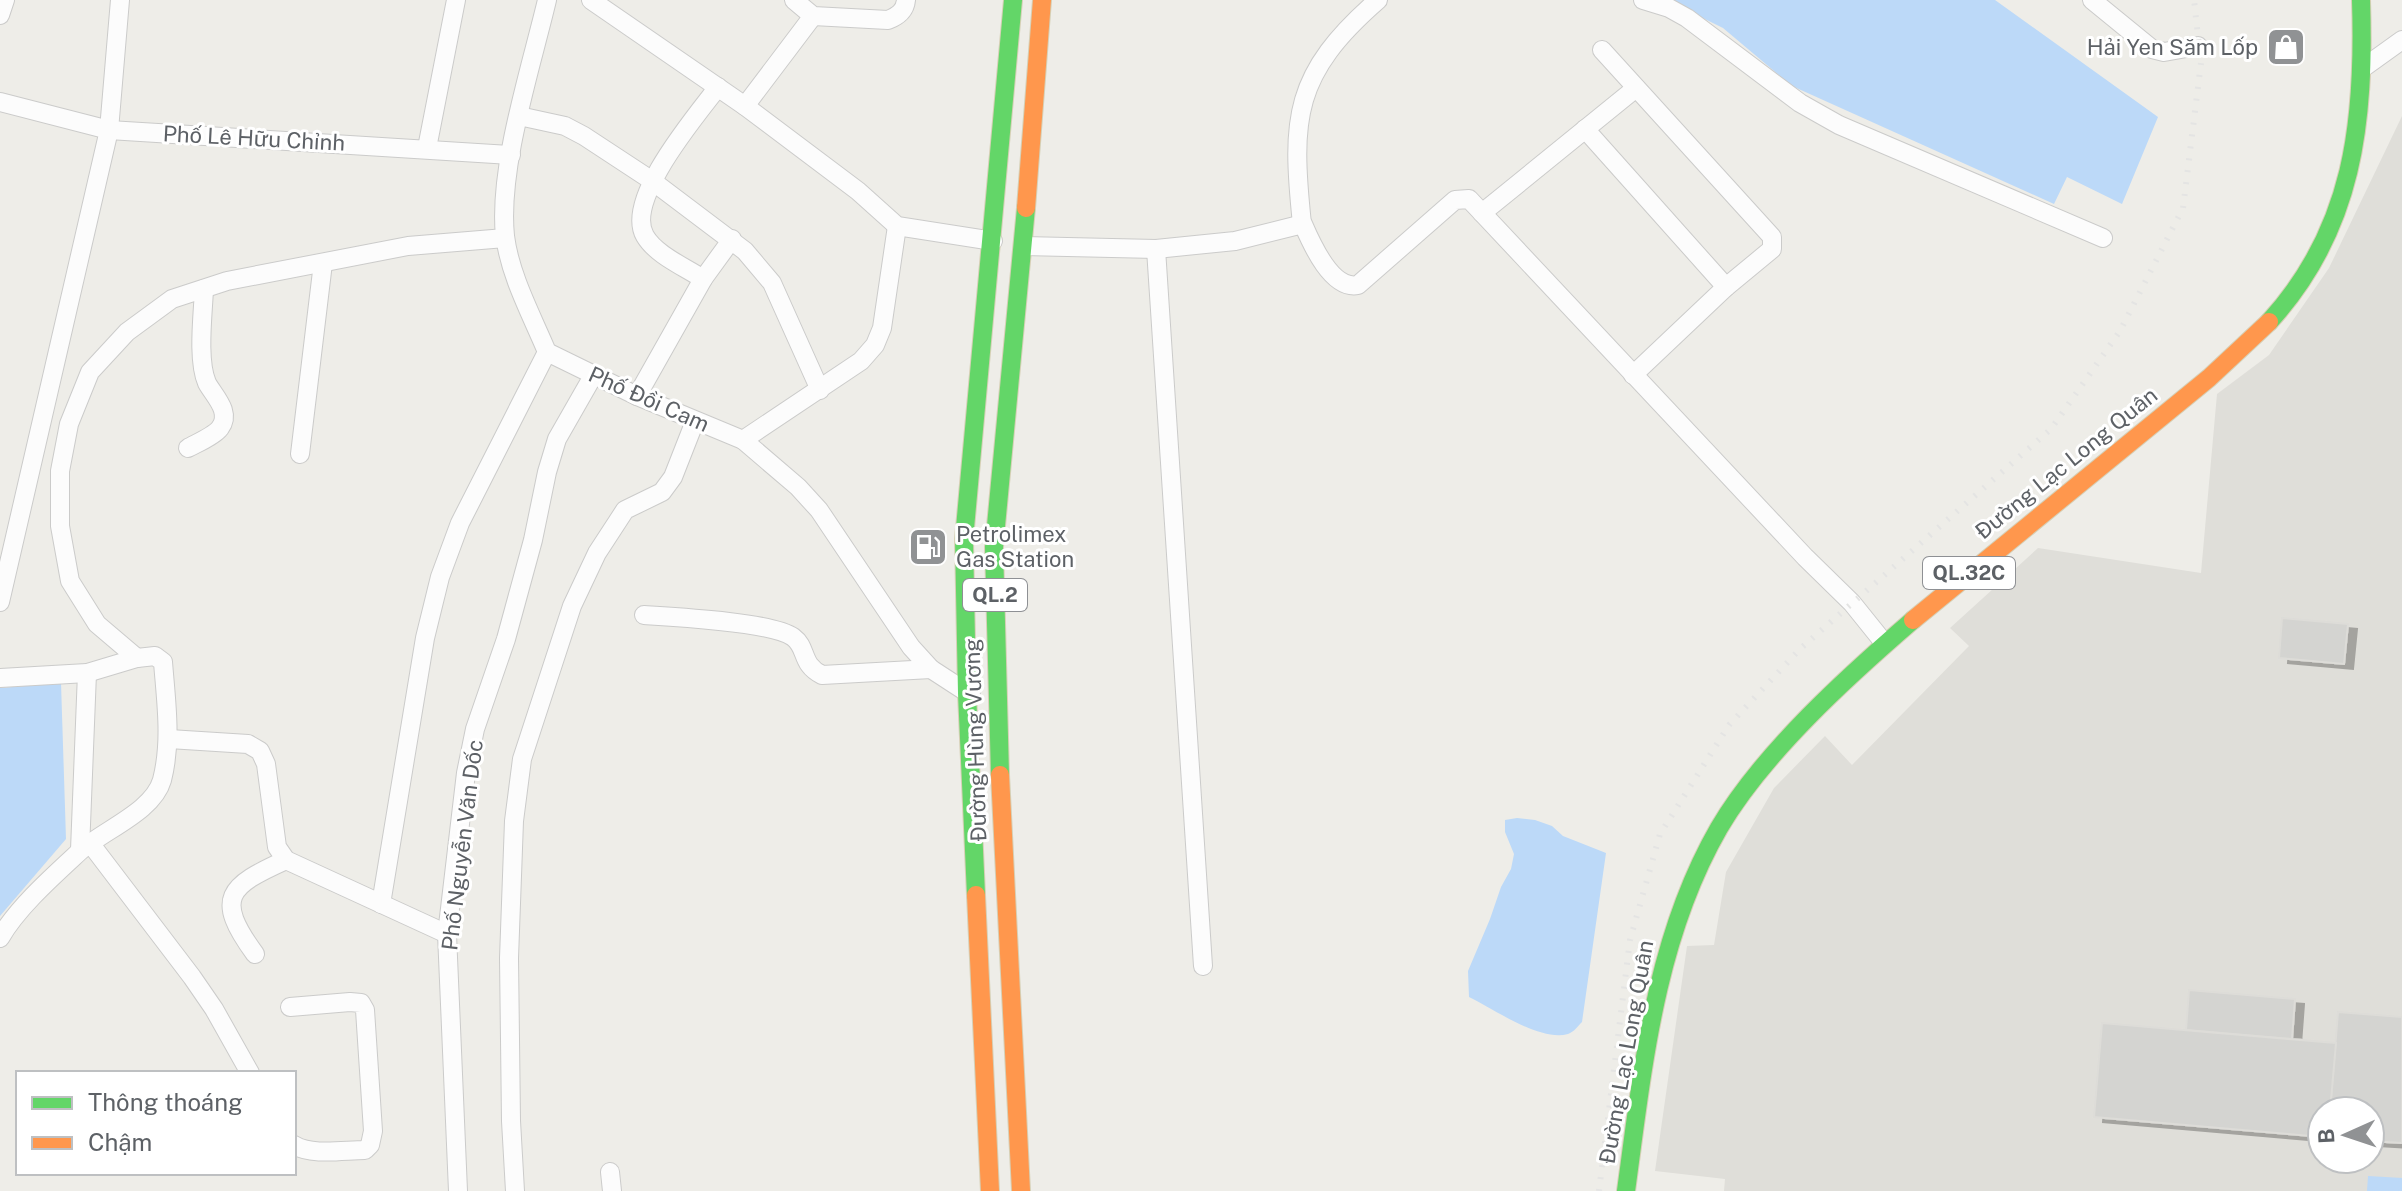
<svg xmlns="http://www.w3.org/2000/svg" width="2402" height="1191" font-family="'Public Sans',sans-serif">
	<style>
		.industrial { fill: #dfded9; fill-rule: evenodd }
		.water { fill: #bcd9f8 }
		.building { fill: #d4d4d1; stroke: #dddcd8; stroke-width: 2; filter: url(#shadow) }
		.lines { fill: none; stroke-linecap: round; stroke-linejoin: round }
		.street-casing { stroke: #cbcbca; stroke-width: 20 }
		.fast-casing { stroke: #d6d0b6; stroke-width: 20 }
		.slow-casing { stroke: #d6d0b6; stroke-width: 20 }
		.street { stroke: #fcfcfc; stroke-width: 18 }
		.fast { stroke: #63d668; stroke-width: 18 }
		.slow { stroke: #ff974d; stroke-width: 18 }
		.rail { stroke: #e4e4e3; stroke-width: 6; stroke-dasharray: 2 10; stroke-linecap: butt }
		.labels { text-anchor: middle; stroke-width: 6; stroke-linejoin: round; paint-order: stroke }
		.shield { fill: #fff; stroke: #8e9094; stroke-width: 2 }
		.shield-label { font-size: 20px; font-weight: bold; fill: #5d6166 }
		.poi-label { font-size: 22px; fill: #5d6166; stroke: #fff; text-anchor: end }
		.street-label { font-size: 22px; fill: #5d6166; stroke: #fff }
	</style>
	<defs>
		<filter id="shadow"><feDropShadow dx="9" dy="5" stdDeviation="0" flood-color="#0004"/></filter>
	</defs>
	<rect width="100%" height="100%" fill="#eeede8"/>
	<path class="industrial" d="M2402,116V1191H1724L1725,1179L1655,1171L1687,946L1714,945L1726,872L1774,788L1825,736L1852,765L1969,646L1950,628L2038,548L2201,573L2217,394L2269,355L2329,268ZM2322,1111H2370V1159H2322Z"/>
	<g class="water">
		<path d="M1666,0H1995L2158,117L2122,204L2067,177L2054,204L1792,86L1723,28Z"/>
		<path d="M61,683L66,839L0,916V688Z"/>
		<path d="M1517,818L1535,820L1552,826L1563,836L1606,853L1582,1022C1578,1026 1574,1032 1568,1034C1540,1042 1494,1009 1469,997L1468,971L1490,919L1501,887L1511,869L1514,854L1505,832V820Z"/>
		<path d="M2368,1176L2402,1178V1191H2367Z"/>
	</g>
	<g class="building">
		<path d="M2282,618L2348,624L2344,664L2279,658Z"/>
		<path d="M2189,990L2295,999L2292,1039L2186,1030Z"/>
		<path d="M2338,1012L2402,1017V1143L2370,1141V1111H2330Z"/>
		<path d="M2102,1023L2336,1043L2330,1111H2322V1137L2094,1117Z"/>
	</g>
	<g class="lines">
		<g class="street-casing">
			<g id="street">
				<path d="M547,0C531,68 498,168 505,236C510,276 532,316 547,352L637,396L743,440L798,487L819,510L911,647L931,669L971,695"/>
				<path d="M591,0L745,106L858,191L897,226L993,241"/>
				<path d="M794,0L813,16L888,20C898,16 905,11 906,0"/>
				<path d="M1643,0L1669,8L1687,18L1800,103L1839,125L2103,238"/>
				<path d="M2092,0L2152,49L2164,52L2198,46"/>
				<path d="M0,15L5,0"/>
				<path d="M1602,50L1772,237V249L1726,287L1633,375"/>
				<path d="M2363,68L2402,40"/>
				<path d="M0,102L109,130L511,155"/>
				<path d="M745,106L813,16"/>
				<path d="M519,116L565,126L584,136L651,180L745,251L772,283L820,390"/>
				<path d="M1585,129L1726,287"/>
				<path d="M427,148L456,0"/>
				<path d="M1482,213L1636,88"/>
				<path d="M1302,224C1291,118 1293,74 1378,0"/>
				<path d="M1023,246L1156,249L1235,241L1303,224C1312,245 1332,290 1358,285L1455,200L1469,199L1805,557L1852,603L1885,644"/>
				<path d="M1156,249L1203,966"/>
				<path d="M703,279C685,267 656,255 645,236C624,200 696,116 718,87"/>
				<path d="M637,396L703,279L732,239"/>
				<path d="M743,440L861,361L875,345L882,328L897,226"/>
				<path d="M188,448C197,443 214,436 220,428C232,412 214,396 207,383C197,360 203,314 204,289"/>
				<path d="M300,454L323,263"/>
				<path d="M0,602L109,130L120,0"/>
				<path d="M644,615C675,617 772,622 793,637C808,648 800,664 822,675L931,669"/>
				<path d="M137,658L97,624L70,581L60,526V471L69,424L90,372L127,332L172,299L227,281L408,246L505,238"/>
				<path d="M0,678L87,673L137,658L155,656L163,662C166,701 172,741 162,780C153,812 103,830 79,852C53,876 17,908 0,938"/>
				<path d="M169,739L248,744L260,751L266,764L277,847L286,860L447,934"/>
				<path d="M90,843L192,977L214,1009L250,1073"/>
				<path d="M80,850L87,673"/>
				<path d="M381,904L425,638L440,577L460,523L547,352"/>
				<path d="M255,954C214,898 228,886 286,860"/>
				<path d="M290,1007L350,1002L361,1003L365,1010L373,1131L370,1145L365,1150C344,1150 312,1156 294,1145"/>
				<path d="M610,1172L612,1191"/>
				<path d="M458,1191L447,934L466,773L475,729L506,639L533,540L547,472L557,439L593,376"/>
				<path d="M515,1191L511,1121L509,958L514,821L522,759L572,606L597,553L625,510L662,492L673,477L695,421"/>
			</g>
		</g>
		<g class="fast-casing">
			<g id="fast">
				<path d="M2269,322C2354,229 2365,121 2361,0"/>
				<path d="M1000,775L994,547L1026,208"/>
				<path d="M976,895L967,693L964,539L1013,0"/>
				<path d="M1626,1191C1643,1067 1655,939 1719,828C1763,753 1847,677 1913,620"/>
			</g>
		</g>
		<g class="slow-casing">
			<g id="slow">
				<path d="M1026,208L1042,0"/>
				<path d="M1913,620L2209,378L2269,322"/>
				<path d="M1000,775L1021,1191"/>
				<path d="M976,895L990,1191"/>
			</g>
		</g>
		<use href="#street" class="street"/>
		<use href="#fast" class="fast"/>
		<use href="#slow" class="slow"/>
		<path class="rail" d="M1599,1191L1630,940L1660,834L1729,725L1800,649L2051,429L2120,331L2183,208L2201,63L2194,0"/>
	</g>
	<defs>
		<g id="shop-square" transform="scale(2)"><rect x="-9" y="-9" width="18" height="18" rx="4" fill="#909294" stroke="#fff"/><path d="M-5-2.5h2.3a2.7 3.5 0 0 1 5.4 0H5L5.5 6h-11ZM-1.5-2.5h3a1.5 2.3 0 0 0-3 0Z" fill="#fff"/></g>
		<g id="fuel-square" transform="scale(2)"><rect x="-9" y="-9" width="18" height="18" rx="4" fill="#909294" stroke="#fff"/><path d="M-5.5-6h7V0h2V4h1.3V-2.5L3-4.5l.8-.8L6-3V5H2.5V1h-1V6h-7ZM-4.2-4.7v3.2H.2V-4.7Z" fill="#fff"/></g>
	</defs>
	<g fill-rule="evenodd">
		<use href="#shop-square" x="2286" y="47"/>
		<use href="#fuel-square" x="928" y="547"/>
	</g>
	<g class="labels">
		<g class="shield">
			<rect x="1923" y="557" width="92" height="32" rx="6"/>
			<rect x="963" y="579" width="64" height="32" rx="6"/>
		</g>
		<g class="shield-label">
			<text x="1969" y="580">QL.32C</text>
			<text x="995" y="602">QL.2</text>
		</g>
		<g class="poi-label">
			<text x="2258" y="55">Hải Yen Săm Lốp</text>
			<text x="956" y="542" text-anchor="start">Petrolimex<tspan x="956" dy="25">Gas Station</tspan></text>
		</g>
		<g class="street-label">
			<text transform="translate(254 138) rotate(3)" y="8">Phố Lê Hữu Chỉnh</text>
			<text transform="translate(649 399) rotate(24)" y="8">Phố Đồi Cam</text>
			<text transform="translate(2066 463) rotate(-39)" y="8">Đường Lạc Long Quân</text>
			<text transform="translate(975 740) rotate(-92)" y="8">Đường Hùng Vương</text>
			<text transform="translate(462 845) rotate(-83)" y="8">Phố Nguyễn Văn Dốc</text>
			<text transform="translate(1626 1052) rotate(-80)" y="8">Đường Lạc Long Quân</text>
		</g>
	</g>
	<rect x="16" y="1071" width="280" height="104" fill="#ffffff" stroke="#bec0c2" stroke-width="2"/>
	<rect x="32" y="1097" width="40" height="12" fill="#63d668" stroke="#bec0c2" stroke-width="2"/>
	<text x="88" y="1111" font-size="24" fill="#5d6166">Thông thoáng</text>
	<rect x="32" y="1137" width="40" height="12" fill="#ff974d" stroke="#bec0c2" stroke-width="2"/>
	<text x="88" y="1151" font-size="24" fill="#5d6166">Chậm</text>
	<g transform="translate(2346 1135) rotate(267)"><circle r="38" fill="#ffffff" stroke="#bec0c2" stroke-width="2"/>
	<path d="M0-6L14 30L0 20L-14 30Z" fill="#909294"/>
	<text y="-12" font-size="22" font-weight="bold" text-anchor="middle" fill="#5d6166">B</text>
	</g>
</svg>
